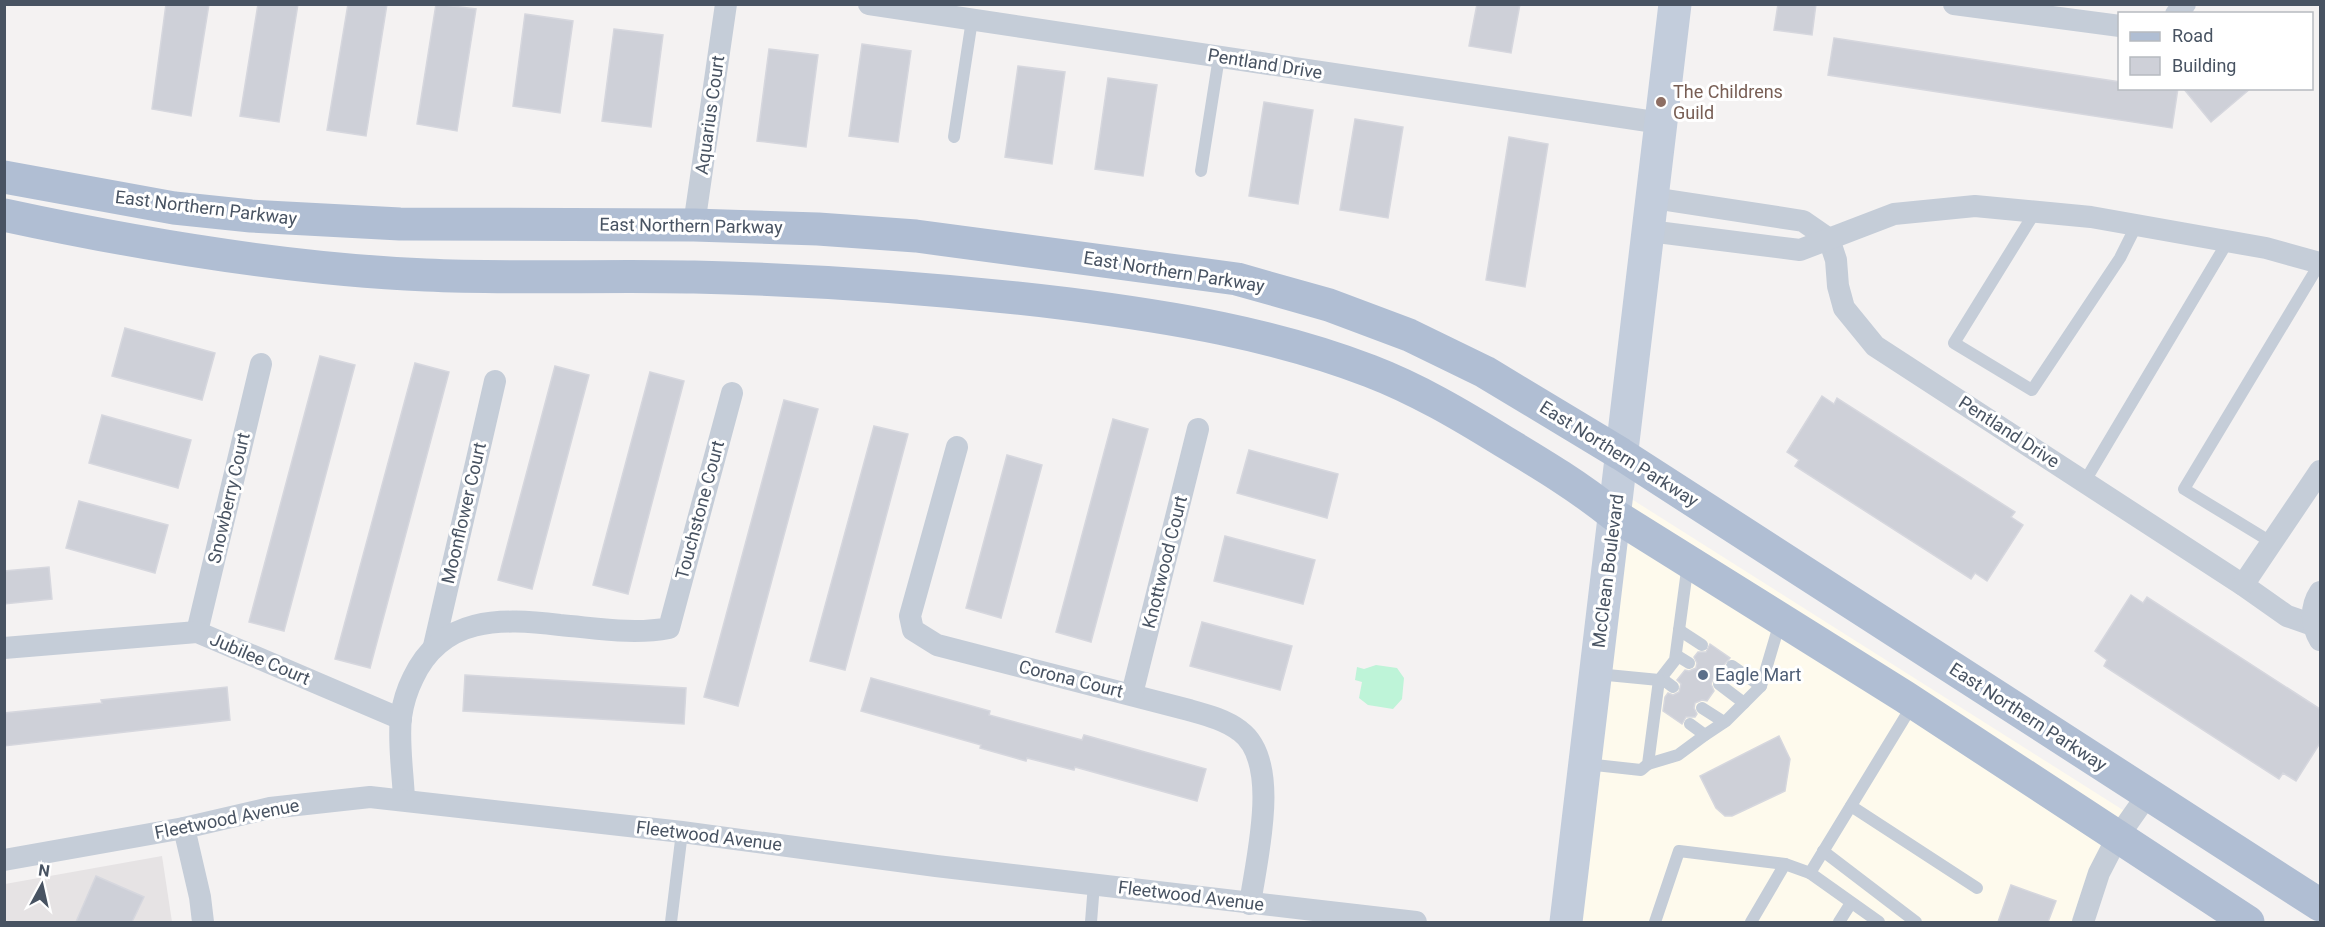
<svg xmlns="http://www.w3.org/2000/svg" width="2325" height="927" font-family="Roboto,sans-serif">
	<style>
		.commercial { fill: #fefaed }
		.education { fill: #e6e3e4 }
		.green { fill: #bef4d8 }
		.building { fill: #ced0d8; stroke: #d6d7de; stroke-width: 1.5 }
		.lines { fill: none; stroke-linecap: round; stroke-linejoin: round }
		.lane { stroke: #c5cdd8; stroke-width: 12 }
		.street { stroke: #c5cdd8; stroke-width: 22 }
		.secondary { stroke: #c3cddc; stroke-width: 33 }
		.primary { stroke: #b0bed3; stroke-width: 33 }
		.education-dot { fill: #8d6e63; stroke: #fff; stroke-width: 2 }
		.service-dot { fill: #5c6f8a; stroke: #fff; stroke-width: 2 }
		.labels { text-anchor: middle; stroke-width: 6; stroke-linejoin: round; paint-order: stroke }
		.street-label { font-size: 18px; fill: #485362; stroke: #fff }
		.education-label { font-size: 18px; fill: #785e54; stroke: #fff; text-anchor: start }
		.service-label { font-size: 18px; fill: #4e5e75; stroke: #fff; text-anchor: start }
	</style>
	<rect width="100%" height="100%" fill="#f4f2f2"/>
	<path class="commercial" d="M1622,493L2134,817L2091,922H1571Z"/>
	<path class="education" d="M162,856L172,922H5V884Z"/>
	<path class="green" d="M1376,665L1397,668L1404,678L1402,699L1393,709L1368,705L1359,698L1362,682L1355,680L1357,667L1364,669Z"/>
	<g class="building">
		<path d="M166,4H209L191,116L152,109Z"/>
		<path d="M258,4H298L279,122L240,116Z"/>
		<path d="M348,4H387L366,136L327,130Z"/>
		<path d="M436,4L476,9L457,131L417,124Z"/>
		<path d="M1477,4H1520L1511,53L1469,46Z"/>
		<path d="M1778,4H1816L1812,35L1774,30Z"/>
		<path d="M525,14L573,21L560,113L513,106Z"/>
		<path d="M614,29L663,35L651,127L602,121Z"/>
		<path d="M1834,38L2120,82V88H2178L2172,128L1828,75Z"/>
		<path d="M862,44L911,51L898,142L849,136Z"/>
		<path d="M769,49L818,55L806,147L757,141Z"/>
		<path d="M1018,66L1065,72L1052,164L1005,157Z"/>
		<path d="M1108,78L1157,85L1143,176L1095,169Z"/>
		<path d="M2183,88H2251L2211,122Z"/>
		<path d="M1264,102L1313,110L1298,204L1249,196Z"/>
		<path d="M1355,119L1403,127L1388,218L1340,210Z"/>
		<path d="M1509,137L1548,144L1525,287L1486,280Z"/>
		<path d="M125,328L215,353L202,400L112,376Z"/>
		<path d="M320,356L355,365L284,631L249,622Z"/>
		<path d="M415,363L449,372L370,668L335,659Z"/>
		<path d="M555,366L589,375L532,589L498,580Z"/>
		<path d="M650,372L684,381L628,594L593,585Z"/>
		<path d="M1822,396L1834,404L1837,398L2015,512L2011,517L2023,525L1987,581L1975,573L1971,579L1795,466L1799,460L1787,452Z"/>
		<path d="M784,400L818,409L738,706L704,697Z"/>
		<path d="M102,415L191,440L178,488L89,463Z"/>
		<path d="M1113,419L1148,429L1091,642L1056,632Z"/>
		<path d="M874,426L908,434L845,670L810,661Z"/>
		<path d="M1249,450L1338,474L1327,518L1237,493Z"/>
		<path d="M1007,455L1042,465L1001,618L966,608Z"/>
		<path d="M79,501L168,525L155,573L66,548Z"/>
		<path d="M1225,536L1315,560L1303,604L1214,581Z"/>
		<path d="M49,567L52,599L4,604V571Z"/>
		<path d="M2131,595L2143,603L2147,597L2320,709V743L2296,781L2283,773L2279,779L2104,666L2107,660L2095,651Z"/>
		<path d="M1202,622L1292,646L1280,690L1190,666Z"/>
		<path d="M1710,644L1730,658L1724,665L1727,673L1724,677L1719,676L1713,679L1711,684L1714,691L1707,701L1702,700L1695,703L1694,708L1697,714L1695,717H1686L1682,724L1663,711L1665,697L1668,693L1673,695L1679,692L1681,684L1677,680L1685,670L1689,671L1696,668L1697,663L1694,657L1698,652H1706Z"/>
		<path d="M465,675L686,688L684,724L463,711Z"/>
		<path d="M871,678L990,711L989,715L1082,740L1084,735L1206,769L1197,801L1075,767L1074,770L1027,758L1026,761L1012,757L980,748L981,745L861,711Z"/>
		<path d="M227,687L230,720L4,746V713L102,703L101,700Z"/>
		<path d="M1779,736L1790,759L1785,791L1732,816H1725L1716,808L1700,776Z"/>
		<path d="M96,876L144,897L132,922H76Z"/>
		<path d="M2011,885L2056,901L2048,922H1998Z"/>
	</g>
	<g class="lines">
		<g class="lane">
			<path d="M954,137L972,20"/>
			<path d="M1201,171L1219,57"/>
			<path d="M2035,212L1954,343L2032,390L2120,258L2136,226"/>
			<path d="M2085,481L2228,241"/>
			<path d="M2271,542L2184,489L2320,263"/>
			<path d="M1679,630L1702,645"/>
			<path d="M1676,655L1689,663"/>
			<path d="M1732,666L1761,686"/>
			<path d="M1597,674L1659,680L1661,678L1675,660L1688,563"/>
			<path d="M1661,678L1673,687"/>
			<path d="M1719,684L1744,703"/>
			<path d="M1702,708L1724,722"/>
			<path d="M1690,724L1705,735"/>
			<path d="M1586,764L1641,770L1648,764L1659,680"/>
			<path d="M1648,764L1678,755L1705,735L1726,721L1761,686L1780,622"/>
			<path d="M1851,806L1977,888"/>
			<path d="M1823,851L1916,922"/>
			<path d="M1810,873L1879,922"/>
			<path d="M671,922L682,832"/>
			<path d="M1091,922L1094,884"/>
			<path d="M1655,922L1679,851L1785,864"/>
			<path d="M1751,922L1785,864L1810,873L1913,704"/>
			<path d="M1839,922L1851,903"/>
		</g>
		<g class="street">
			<path d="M869,4L1661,123"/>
			<path d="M1954,4L2120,26"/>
			<path d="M2176,14L2185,4"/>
			<path d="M1653,198L1803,221L1829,239L1836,260L1838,286L1844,308L1875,346L2243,585L2287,616L2313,625"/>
			<path d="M694,225L726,4"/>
			<path d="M1649,231L1800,250L1894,214L1975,206L2091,217L2266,248L2320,263"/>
			<path d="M957,447L910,616L913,630L937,645L1189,710C1207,715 1226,720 1240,731C1282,762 1256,860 1250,904"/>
			<path d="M2243,585L2320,471"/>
			<path d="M2320,592C2310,607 2311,625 2320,640"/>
			<path d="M197,632L261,364"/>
			<path d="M434,646L495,381"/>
			<path d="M4,648L197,632L401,719"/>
			<path d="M1132,694L1198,429"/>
			<path d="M404,799C403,774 398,742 401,717C403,703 407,690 413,678C442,616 500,618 560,625C596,628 633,635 669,628L732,393"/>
			<path d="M184,828L200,897L203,922"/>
			<path d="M4,860L184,828L270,808L370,797L682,832L936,866L1416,922"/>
			<path d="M2083,922L2099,873L2117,838L2148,794"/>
		</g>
		<path class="secondary" d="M1566,922L1675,4"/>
		<g class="primary">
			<path d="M4,177L174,208L251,216L400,224L694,225L818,229L916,236L1237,279L1329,305L1409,335L1485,372L1621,454L2320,905"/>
			<path d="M4,215C143,245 285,269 426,275C515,279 605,275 694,277C819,280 945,289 1069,304C1171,317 1274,334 1370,371C1417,389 1461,415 1503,441C1543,465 1578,486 1614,515L1905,697L2248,922"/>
		</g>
	</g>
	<circle class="education-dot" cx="1661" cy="102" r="6"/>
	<circle class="service-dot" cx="1703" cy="675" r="6"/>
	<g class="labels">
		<g class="street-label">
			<text transform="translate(1265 64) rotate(9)" y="6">Pentland Drive</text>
			<text transform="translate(710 115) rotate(-82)" y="6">Aquarius Court</text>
			<text transform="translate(206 208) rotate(7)" y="6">East Northern Parkway</text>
			<text transform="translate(691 226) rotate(1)" y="6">East Northern Parkway</text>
			<text transform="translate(1174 272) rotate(9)" y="6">East Northern Parkway</text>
			<text transform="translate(2009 432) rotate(33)" y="6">Pentland Drive</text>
			<text transform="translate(1619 454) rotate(32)" y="6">East Northern Parkway</text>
			<text transform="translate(229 498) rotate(-77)" y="6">Snowberry Court</text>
			<text transform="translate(700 510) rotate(-75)" y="6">Touchstone Court</text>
			<text transform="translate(464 513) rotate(-77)" y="6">Moonflower Court</text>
			<text transform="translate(1165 562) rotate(-76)" y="6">Knottwood Court</text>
			<text transform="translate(1608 571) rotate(-83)" y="6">McClean Boulevard</text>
			<text transform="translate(260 659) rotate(23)" y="6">Jubilee Court</text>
			<text transform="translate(1071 679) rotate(14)" y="6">Corona Court</text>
			<text transform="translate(2028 717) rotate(33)" y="6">East Northern Parkway</text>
			<text transform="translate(227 819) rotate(-11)" y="6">Fleetwood Avenue</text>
			<text transform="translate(709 836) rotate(7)" y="6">Fleetwood Avenue</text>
			<text transform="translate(1191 896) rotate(7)" y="6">Fleetwood Avenue</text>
		</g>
		<g class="education-label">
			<text x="1673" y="98">The Childrens<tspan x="1673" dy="21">Guild</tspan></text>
		</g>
		<g class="service-label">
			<text x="1715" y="681">Eagle Mart</text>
		</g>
	</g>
	<rect width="2325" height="927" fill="none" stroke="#485362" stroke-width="12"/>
	<rect x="2118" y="12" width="195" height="78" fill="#ffffff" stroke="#b6bac0" stroke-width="1.5"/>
	<rect x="2130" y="32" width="30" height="9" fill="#b0bed3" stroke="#b6bac0" stroke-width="1.5"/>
	<text x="2172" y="42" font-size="18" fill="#485362">Road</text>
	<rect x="2130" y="57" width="30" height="18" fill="#ced0d8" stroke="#b6bac0" stroke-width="1.5"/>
	<text x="2172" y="72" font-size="18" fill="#485362">Building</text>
	<g transform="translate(42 885) rotate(8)" stroke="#ffffff" stroke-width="4.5" paint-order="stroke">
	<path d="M0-4.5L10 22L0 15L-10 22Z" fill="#485362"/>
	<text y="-9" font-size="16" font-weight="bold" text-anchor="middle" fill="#485362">N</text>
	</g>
</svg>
